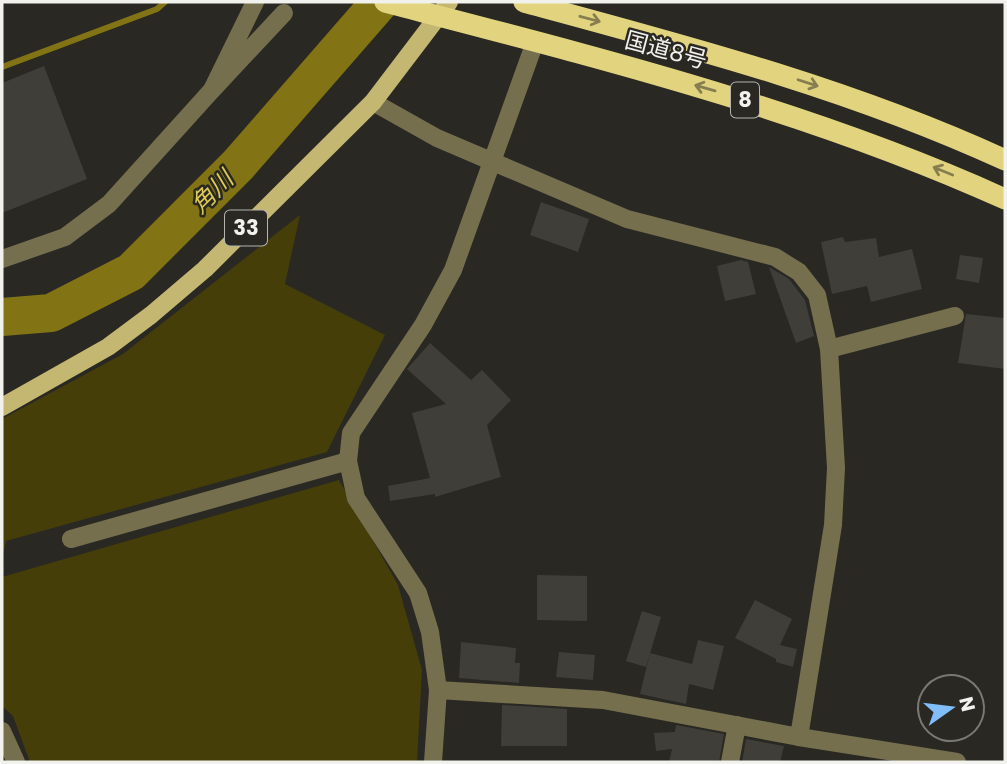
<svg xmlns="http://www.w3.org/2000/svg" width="1007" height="764" font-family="Poppins,'Noto Sans JP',sans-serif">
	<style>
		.green { fill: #463e09 }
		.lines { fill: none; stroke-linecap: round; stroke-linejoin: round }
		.stream { stroke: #827415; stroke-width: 6 }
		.river { stroke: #827415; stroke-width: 38 }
		.building { fill: #3f3e39 }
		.street { stroke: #756f4e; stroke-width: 18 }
		.primary { stroke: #c3b771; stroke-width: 18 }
		.highway { stroke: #e2d47e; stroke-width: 21 }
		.oneway { stroke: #867e50 }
		.labels { text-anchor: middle; stroke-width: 5; stroke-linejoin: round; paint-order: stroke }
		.shield { fill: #292823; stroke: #b5b5b0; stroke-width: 2 }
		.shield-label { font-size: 21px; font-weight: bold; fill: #f1f1ed }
		.street-label { font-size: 23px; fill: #f1f1ed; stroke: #292823 }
		.water-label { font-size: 24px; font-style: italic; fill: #decb55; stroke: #292823 }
	</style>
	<rect width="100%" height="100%" fill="#292823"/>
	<g class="green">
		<path d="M300,215L285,284L385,335L327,452L6,541L2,559V419L123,354Z"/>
		<path d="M339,480L398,585L422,670L417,762H30L13,716L2,706V577Z"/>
	</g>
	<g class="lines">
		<path class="stream" d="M2,67L157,9L165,2"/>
		<path class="river" d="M2,317L51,313L131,272L238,165L380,2"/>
	</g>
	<g class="building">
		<path d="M44,66L87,179L2,213V83Z"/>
		<path d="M541,202L589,219L578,252L530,235Z"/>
		<path d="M843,237L845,242L876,238L879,257L912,249L922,289L871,302L867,286L832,294L821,242Z"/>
		<path d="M960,255L983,258L979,283L956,279Z"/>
		<path d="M741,260L748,262L756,294L725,301L717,266Z"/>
		<path d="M769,267L789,279L805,300L814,336L796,343Z"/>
		<path d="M966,314L1005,318V369L958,363Z"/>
		<path d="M430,343L471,380L482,370L511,400L487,425L501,477L435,497V494L390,501L388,486L430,478L412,413L446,404L407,369Z"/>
		<path d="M537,575L587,576V621L537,620Z"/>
		<path d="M755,600L792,619L780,645L797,649L793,667L776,662V659L735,638Z"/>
		<path d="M642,611L661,617L646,667L626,661Z"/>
		<path d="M698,640L724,646L713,690L689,684L686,704L640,694L650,653L692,664Z"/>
		<path d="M461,642L516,648L515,663H520L519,683L459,678Z"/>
		<path d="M559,652L595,655L593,680L556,677Z"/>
		<path d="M502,705L567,709V746H501Z"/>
		<path d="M676,725L724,734L719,762H669L672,749L656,751L654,733L675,732Z"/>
		<path d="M746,739L784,746L780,762H742Z"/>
	</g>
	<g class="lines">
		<g class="street">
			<path d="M255,2L212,90L284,13"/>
			<path d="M373,102L437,138L627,219L775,257L799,272L817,295L829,349L836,468L833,525L799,737"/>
			<path d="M2,259L65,237L109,204L212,90"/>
			<path d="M829,349L955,316"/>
			<path d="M71,539L348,461"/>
			<path d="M438,690L603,700L799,737L957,762"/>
			<path d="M2,731L16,762"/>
			<path d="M433,762L438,690L430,632L418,593L356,498L348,461L351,433L423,325L453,270L535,42"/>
			<path d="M730,762L737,725"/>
		</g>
		<path class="primary" d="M2,407L108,347L151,315L205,269L373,102L449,2"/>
		<g class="highway">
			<path d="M385,2C595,57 806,109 1005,199"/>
			<path d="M524,2C687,46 851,89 1005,160"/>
		</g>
	</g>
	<defs><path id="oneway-shaft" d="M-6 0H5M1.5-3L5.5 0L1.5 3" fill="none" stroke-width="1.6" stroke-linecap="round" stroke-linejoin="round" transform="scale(1.75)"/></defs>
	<g class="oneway">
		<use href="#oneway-shaft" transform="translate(590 19) rotate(15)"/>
		<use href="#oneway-shaft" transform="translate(808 83) rotate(18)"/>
		<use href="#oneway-shaft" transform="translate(705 88) rotate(-164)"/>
		<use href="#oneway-shaft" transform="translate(943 171) rotate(-158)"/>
	</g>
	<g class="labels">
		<g class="shield">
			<rect x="731" y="82.5" width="28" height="35" rx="5"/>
			<rect x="225" y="210.5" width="42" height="35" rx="5"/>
		</g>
		<g class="shield-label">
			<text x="745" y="107">8</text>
			<text x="246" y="235">33</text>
		</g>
		<g class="street-label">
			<text transform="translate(666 50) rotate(15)" y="8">国道8号</text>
		</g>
		<g class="water-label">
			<text transform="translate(212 192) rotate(-45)" y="8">角川</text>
		</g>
	</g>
	<rect width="1007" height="764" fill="none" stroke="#f1f1ed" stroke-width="7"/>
	<g transform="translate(951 708) rotate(76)"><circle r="33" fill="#292823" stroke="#797874" stroke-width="2"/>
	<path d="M0-5L12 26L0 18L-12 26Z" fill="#81bdfa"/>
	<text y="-10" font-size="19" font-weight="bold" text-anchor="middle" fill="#f1f1ed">N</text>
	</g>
</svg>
